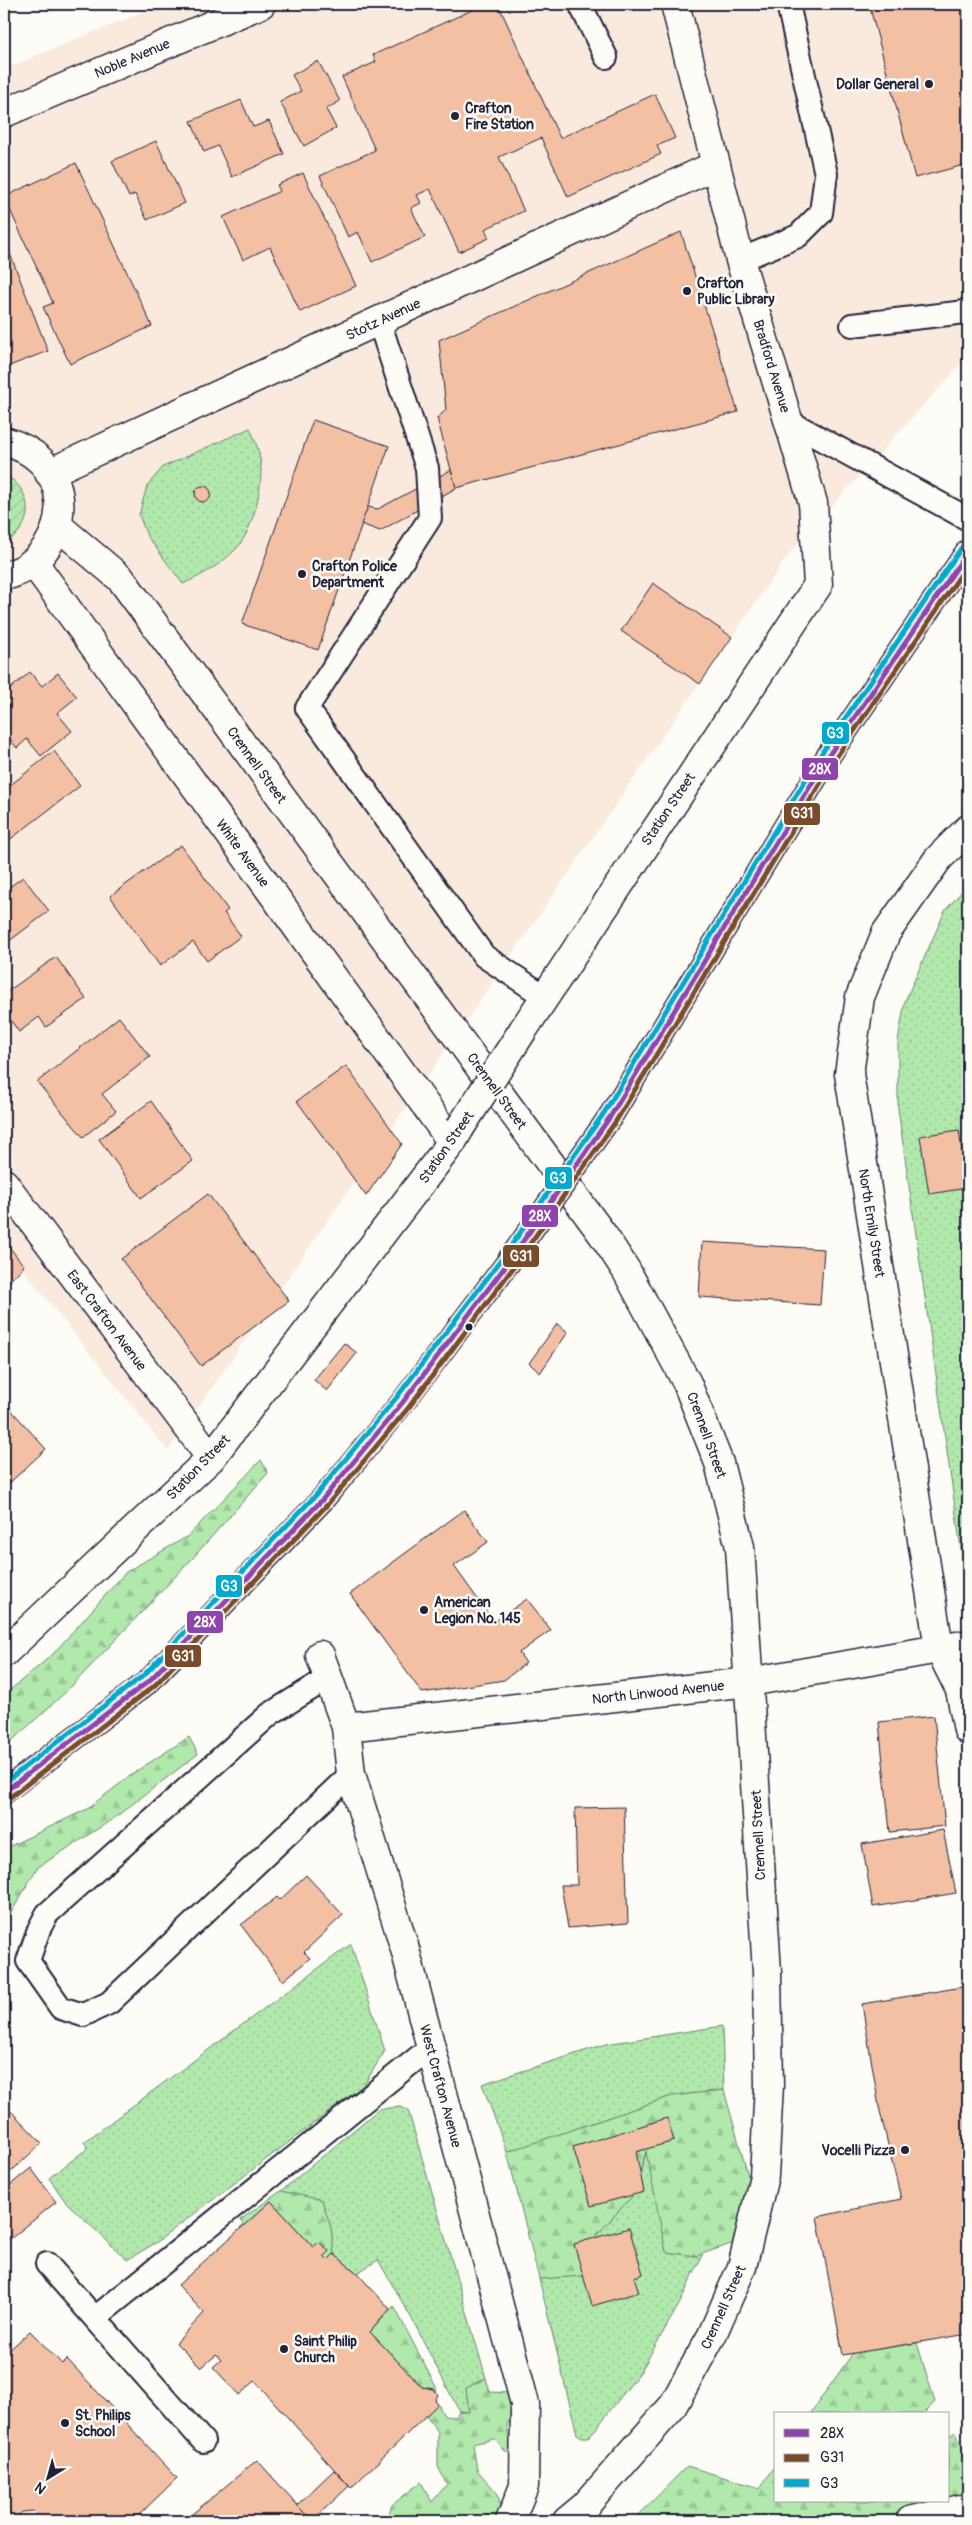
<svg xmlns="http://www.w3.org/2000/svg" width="972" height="2525" font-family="Pangolin,sans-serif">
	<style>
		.built { fill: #faeade }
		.grass { fill: url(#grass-dots); stroke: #6a8573 }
		.forest { fill: url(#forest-firs); stroke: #6a8573 }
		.garden { fill: url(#garden-furrows); stroke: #6a8573 }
		.building { fill: #f3c0a4; stroke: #22223b }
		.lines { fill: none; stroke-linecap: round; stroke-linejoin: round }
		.lane-casing { stroke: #22223b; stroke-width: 26 }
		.street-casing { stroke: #22223b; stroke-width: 31 }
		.secondary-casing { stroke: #22223b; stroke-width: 31 }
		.primary-casing { stroke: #22223b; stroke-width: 31 }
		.lane { stroke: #fdfcf7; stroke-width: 22 }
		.street { stroke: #fdfcf7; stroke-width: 28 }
		.secondary { stroke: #fdfcf7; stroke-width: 28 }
		.primary { stroke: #fdfcf7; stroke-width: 28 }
		.lane-bridge-casing { stroke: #22223b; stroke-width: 26; stroke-linecap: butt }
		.street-bridge-casing { stroke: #22223b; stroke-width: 31; stroke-linecap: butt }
		.lane-bridge { stroke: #fdfcf7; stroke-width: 22 }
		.street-bridge { stroke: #fdfcf7; stroke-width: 28 }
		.bus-1-casing { stroke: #fdfcf7; stroke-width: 9 }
		.bus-2-casing { stroke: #fdfcf7; stroke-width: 9 }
		.bus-3-casing { stroke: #fdfcf7; stroke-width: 9 }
		.bus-1 { stroke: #8e44ad; stroke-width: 5 }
		.bus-2 { stroke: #7a4b2a; stroke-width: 5 }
		.bus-3 { stroke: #00a9ce; stroke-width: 5 }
		.poi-dot { fill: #22223b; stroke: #fdfcf7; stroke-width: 2 }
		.labels { text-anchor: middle; stroke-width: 5; stroke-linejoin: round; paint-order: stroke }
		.street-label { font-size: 14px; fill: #22223b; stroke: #fdfcf7 }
		.poi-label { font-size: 14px; font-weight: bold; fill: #22223b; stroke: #fdfcf7; text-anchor: start }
		.line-badge { stroke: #fdfcf7; stroke-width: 2 }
		.badge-label { font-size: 14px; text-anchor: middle; font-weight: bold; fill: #fff }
	</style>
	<defs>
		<pattern id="grass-dots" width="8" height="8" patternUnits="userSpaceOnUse" patternTransform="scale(1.25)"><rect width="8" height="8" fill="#b1e8ab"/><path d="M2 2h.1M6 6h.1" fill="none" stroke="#98c794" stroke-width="1.8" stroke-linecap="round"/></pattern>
		<pattern id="forest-firs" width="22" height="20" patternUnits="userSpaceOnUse" patternTransform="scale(1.25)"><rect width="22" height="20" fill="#b1e8ab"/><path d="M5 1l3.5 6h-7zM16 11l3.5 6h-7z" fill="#98c794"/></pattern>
		<pattern id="garden-furrows" width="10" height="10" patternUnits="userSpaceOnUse" patternTransform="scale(1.25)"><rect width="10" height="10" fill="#b1e8ab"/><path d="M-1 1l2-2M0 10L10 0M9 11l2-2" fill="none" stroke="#98c794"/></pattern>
	</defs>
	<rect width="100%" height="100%" fill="#fdfcf7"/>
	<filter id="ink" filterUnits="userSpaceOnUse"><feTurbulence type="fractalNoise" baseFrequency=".02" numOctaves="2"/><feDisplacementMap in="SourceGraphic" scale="10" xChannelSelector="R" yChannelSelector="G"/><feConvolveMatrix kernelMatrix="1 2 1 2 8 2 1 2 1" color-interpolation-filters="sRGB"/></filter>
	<g filter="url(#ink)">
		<path class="built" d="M162,4H968V356L792,550L168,1451L4,1246V69Z"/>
		<g class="grass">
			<path d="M250,428C255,440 261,455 261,468C262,491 252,531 237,548C222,564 203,575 183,584L147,536L139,515L147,486L163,467Z"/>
			<path d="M968,884L966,901L968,903V1598L898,1109V1041L905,1001L945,911Z"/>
			<path d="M351,1944L385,2051L363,2086L157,2242L127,2260L65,2201L49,2178L88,2148L84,2142Z"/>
			<path d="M722,2026L724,2090L672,2096L507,2152L482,2084L606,2044Z"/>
			<path d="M400,2107L408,2110L486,2378L466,2388L469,2412L459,2411L412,2319L378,2260L357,2273L334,2254L331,2228L322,2201L281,2191L379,2109Z"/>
			<path d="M647,2150L666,2252L696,2256L703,2253L681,2301L641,2371L595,2430L588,2437H582L577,2434L539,2279L583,2275L593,2239L634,2194Z"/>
		</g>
		<g class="forest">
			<path d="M261,1460L268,1473L191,1560L68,1690L4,1748V1695L52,1655L126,1572L188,1536Z"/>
			<path d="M189,1737L198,1754L113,1819L37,1868L4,1925V1849L87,1809L135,1772Z"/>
			<path d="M724,2090L752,2190L734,2243L696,2256L666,2252L646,2151L634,2194L593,2239L583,2276L539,2279L507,2152L672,2096Z"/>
			<path d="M281,2191L322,2200L331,2228L334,2254L328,2260L324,2256L329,2251L319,2242L313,2247L271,2201L244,2226L240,2220Z"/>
			<path d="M394,2306L436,2387L437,2393L434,2389L422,2387L370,2332Z"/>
			<path d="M917,2343L935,2402L923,2414H810L853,2353Z"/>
			<path d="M486,2378L490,2392L508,2393L520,2419L507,2423L508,2436L515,2443L507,2453L494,2439L473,2444L477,2470L498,2494L502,2513L493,2521H461L455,2518L456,2521H386L392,2505L421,2482L432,2502L447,2484L438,2467V2432L426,2416L438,2404L444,2416L456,2417L459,2411L469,2412L466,2388Z"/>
			<path d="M955,2432L968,2456V2521H633L687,2466L760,2488L776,2465V2501H948V2437Z"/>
		</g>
		<path class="garden" d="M4,474C35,491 35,527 4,544Z"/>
		<g class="building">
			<path d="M485,4H498L560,138L655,94L675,138L657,146L661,154L568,197L541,138L499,157L524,211L485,229L489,238L459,252L430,189L417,195L421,203L411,208L425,237L372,262L358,232L348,237L320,176L375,150L342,77L376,62L373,55Z"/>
			<path d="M869,4H968V164L915,178Z"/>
			<path d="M318,61L340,101L326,109L336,128L304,146L280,102L301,91L292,75Z"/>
			<path d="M241,100L253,127L269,121L284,154L232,177L218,146L204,152L191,121Z"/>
			<path d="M156,141L185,203L147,220L135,194L129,197L112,161Z"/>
			<path d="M76,163L152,326L70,364L43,307L53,303L4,197Z"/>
			<path d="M303,173L356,286L300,312L270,247L243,260L223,217L280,191L277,185Z"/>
			<path d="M681,232L738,412L456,488L437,418L446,410L439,340Z"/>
			<path d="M7,246L48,351L4,368V247Z"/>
			<path d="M313,420L389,446L318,650L242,624Z"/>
			<path d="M451,470L456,488L380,531L361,524L368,507L378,509Z"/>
			<circle cx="203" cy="494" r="8"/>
			<path d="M653,583L732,637L700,684L621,631Z"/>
			<path d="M30,672L42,686L58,673L77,697L57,713L72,731L41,756L27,739L17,748L4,732V711L10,706L4,698V694Z"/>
			<path d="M54,751L80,786L8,841L4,846V790Z"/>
			<path d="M181,845L228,910L224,913L241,936L207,961L193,942L160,966L110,896Z"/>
			<path d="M23,877L49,911L4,945V891Z"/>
			<path d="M56,957L86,999L46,1027L39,1017L19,1032L4,1011V994Z"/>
			<path d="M119,1017L150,1057L102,1094L116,1111L83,1137L37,1082Z"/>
			<path d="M346,1066L402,1144L366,1196L297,1101Z"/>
			<path d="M151,1101L193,1161L141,1198L99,1139Z"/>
			<path d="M959,1130L967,1188L929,1194L920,1136Z"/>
			<path d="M208,1194L289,1301L201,1366L121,1259Z"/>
			<path d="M4,1240L24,1266L4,1287Z"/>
			<path d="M702,1242L824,1249L820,1305L699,1297Z"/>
			<path d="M557,1324L568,1332L540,1373L529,1363Z"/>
			<path d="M344,1343L357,1353L327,1391L314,1380Z"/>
			<path d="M4,1402L46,1449L4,1488Z"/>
			<path d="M464,1510L488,1542L454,1566L494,1622L527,1599L551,1630L519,1653L526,1663L504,1680L422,1693L350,1594Z"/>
			<path d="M934,1716L945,1826L890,1832L879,1722Z"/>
			<path d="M624,1807L628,1923L568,1928L561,1885H577L575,1808Z"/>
			<path d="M943,1830L956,1893L873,1907L862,1844Z"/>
			<path d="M306,1875L343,1915L304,1952L310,1958L283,1981L241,1925L277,1897L280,1900Z"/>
			<path d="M968,1986V2334L843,2355L817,2217L901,2199L879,2107L862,2004Z"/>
			<path d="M4,2104L42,2143L4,2178Z"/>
			<path d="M667,2118L674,2141L636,2152L644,2192L591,2206L573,2147Z"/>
			<path d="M31,2168L56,2202L4,2244V2190Z"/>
			<path d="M271,2201L313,2247L319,2242L329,2251L324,2256L328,2260L334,2254L357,2273L390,2309L370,2332L422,2387L434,2389L438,2395L435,2401L438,2404L351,2488L255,2381L239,2395L213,2367L221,2360L216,2355L201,2368L176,2343L204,2313L178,2285Z"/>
			<path d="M629,2228L643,2274L634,2277L639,2292L592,2306L574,2244Z"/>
			<path d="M30,2331L62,2364L67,2359L177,2478L133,2521H43L33,2511L22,2512L12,2521H4V2355Z"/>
			<path d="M257,2460L312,2521L185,2520Z"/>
			<path d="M334,2470L349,2486L312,2521L297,2505Z"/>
		</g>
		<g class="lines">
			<g class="lane-casing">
				<g id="lane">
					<path d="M580,4L606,57"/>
					<path d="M740,260L798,236L821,213L826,174L788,4"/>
					<path d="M379,321L427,468L430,518L307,708L484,956L544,996"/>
					<path d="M852,325L966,312L968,309"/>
					<path d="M788,421L968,519"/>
					<path d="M610,1117L829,755L968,551"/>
					<path d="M328,1678L270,1714L47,1914L39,1929L28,1961L61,2008L83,2015L109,2003L351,1774"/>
					<path d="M4,1792L149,1681L322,1500L403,1402L507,1264"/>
					<path d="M47,2264L203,2441"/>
					<path d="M95,2318L431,2047"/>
				</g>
			</g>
			<g class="street-casing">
				<g id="street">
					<path d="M34,563L452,1142"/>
					<path d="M523,1030L818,585L813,503L740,260L716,165"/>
					<path d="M4,1183L211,1458"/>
					<path d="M939,1648L960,1690L968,1730"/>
					<path d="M4,1653L211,1458L452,1142L460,1128"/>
					<path d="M320,1655L346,1727L351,1774L405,1949L525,2404L524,2486L510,2521"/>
					<path d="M346,1727L749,1682"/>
					<path d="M910,2521L961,2509L968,2510"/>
				</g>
			</g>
			<g class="secondary-casing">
				<g id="secondary">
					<path d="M4,441C18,445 30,450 41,461C79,499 54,566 4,576"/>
					<path d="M49,473L716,165L675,4"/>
					<path d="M58,526L121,579L603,1235L626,1270L687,1383L719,1463L740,1547L767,1972L769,2085L764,2176L742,2267L712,2335L672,2407L585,2506L567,2521"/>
					<path d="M939,1648L849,1074L860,997L886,933L938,859L968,829"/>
					<path d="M749,1682L968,1644"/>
				</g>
			</g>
			<g class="primary-casing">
				<path id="primary" d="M4,113L261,4"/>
			</g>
			<use href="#lane" class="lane"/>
			<use href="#street" class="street"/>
			<use href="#secondary" class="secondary"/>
			<use href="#primary" class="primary"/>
			<g class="lane-bridge-casing">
				<path id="lane-bridge" d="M507,1264L610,1117"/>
			</g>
			<g class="street-bridge-casing">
				<path id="street-bridge" d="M460,1128L523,1030"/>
			</g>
			<use href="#lane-bridge" class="lane-bridge"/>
			<use href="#street-bridge" class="street-bridge"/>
			<g class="bus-1-casing">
				<path id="bus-1" d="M4,1792L149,1681L322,1500L403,1402L507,1264L610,1117L829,755L968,551"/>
			</g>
			<g class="bus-2-casing">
				<path id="bus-2" d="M9,1798L154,1686L327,1505L409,1407L513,1268L616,1121L835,759L968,564"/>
			</g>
			<g class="bus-3-casing">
				<path id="bus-3" d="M4,1783L144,1675L316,1495L397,1397L501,1260L604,1113L823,751L962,547"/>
			</g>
			<use href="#bus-1" class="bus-1"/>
			<use href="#bus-2" class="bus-2"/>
			<use href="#bus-3" class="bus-3"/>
		</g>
	</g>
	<g class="poi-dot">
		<circle cx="929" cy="84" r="5"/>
		<circle cx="455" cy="116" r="5"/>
		<circle cx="687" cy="291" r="5"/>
		<circle cx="302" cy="574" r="5"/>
		<circle cx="469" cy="1327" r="4.5"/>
		<circle cx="424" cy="1610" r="5"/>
		<circle cx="905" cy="2150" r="5"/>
		<circle cx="284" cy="2349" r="5"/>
		<circle cx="65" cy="2423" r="5"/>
	</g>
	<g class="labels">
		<g class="street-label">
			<text transform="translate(132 58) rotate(-23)" y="5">Noble Avenue</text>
			<text transform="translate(383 319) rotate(-25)" y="5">Stotz Avenue</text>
			<text transform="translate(772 366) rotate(73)" y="5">Bradford Avenue</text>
			<text transform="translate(257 765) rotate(54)" y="5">Crennell Street</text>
			<text transform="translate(668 809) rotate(-56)" y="5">Station Street</text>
			<text transform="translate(243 853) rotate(54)" y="5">White Avenue</text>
			<text transform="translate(497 1091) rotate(54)" y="5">Crennell Street</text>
			<text transform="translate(446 1147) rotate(-55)" y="5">Station Street</text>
			<text transform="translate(872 1223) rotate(81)" y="5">North Emily Street</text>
			<text transform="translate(107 1320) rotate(53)" y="5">East Crafton Avenue</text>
			<text transform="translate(707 1435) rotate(70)" y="5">Crennell Street</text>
			<text transform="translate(198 1467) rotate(-46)" y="5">Station Street</text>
			<text transform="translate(658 1692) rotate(-6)" y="5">North Linwood Avenue</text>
			<text transform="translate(758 1835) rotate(-93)" y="5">Crennell Street</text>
			<text transform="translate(441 2086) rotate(75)" y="5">West Crafton Avenue</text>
			<text transform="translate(723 2307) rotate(-66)" y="5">Crennell Street</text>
		</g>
		<g class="poi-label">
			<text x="919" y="89" text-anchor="end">Dollar General</text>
			<text x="465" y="113">Crafton<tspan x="465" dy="16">Fire Station</tspan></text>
			<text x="697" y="288">Crafton<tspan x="697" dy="16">Public Library</tspan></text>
			<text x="312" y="571">Crafton Police<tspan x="312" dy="16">Department</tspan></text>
			<text x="434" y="1607">American<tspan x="434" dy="16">Legion No. 145</tspan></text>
			<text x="895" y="2155" text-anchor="end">Vocelli Pizza</text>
			<text x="294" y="2346">Saint Philip<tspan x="294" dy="16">Church</tspan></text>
			<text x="75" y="2420">St. Philips<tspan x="75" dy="16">School</tspan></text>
		</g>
	</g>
	<g class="line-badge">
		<rect x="821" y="721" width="29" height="24" rx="5" fill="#00a9ce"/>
		<rect x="801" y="757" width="38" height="24" rx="5" fill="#8e44ad"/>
		<rect x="783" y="802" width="38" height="24" rx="5" fill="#7a4b2a"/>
		<rect x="544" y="1166" width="29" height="24" rx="5" fill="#00a9ce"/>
		<rect x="521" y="1204" width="38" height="24" rx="5" fill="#8e44ad"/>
		<rect x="502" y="1244" width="38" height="24" rx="5" fill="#7a4b2a"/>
		<rect x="215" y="1574" width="28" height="24" rx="5" fill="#00a9ce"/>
		<rect x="186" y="1610" width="38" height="24" rx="5" fill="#8e44ad"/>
		<rect x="164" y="1644" width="38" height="24" rx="5" fill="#7a4b2a"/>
	</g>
	<g class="badge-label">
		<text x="835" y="738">G3</text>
		<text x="820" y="774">28X</text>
		<text x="802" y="818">G31</text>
		<text x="558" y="1183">G3</text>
		<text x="540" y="1221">28X</text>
		<text x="521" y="1261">G31</text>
		<text x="229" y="1591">G3</text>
		<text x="205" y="1627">28X</text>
		<text x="183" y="1661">G31</text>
	</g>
	<rect width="972" height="2525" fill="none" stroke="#fdfcf7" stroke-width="20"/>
	<rect x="10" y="10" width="952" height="2505" fill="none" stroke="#22223b" stroke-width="2" filter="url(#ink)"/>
	<rect x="774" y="2412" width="175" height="90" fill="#fdfcf7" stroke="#a5a5ac"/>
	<rect x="784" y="2429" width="25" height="8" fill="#8e44ad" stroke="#a5a5ac"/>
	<text x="820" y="2438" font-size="15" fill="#22223b">28X</text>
	<rect x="784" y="2454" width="25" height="8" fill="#7a4b2a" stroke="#a5a5ac"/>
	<text x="820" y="2462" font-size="15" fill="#22223b">G31</text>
	<rect x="784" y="2479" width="25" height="8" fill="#00a9ce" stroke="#a5a5ac"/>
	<text x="820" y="2488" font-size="15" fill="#22223b">G3</text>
	<g transform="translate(48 2478) rotate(217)" stroke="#fdfcf7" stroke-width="4" paint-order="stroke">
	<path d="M0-4L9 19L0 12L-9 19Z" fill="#22223b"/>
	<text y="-8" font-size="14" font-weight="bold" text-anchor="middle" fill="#22223b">N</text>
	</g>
</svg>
